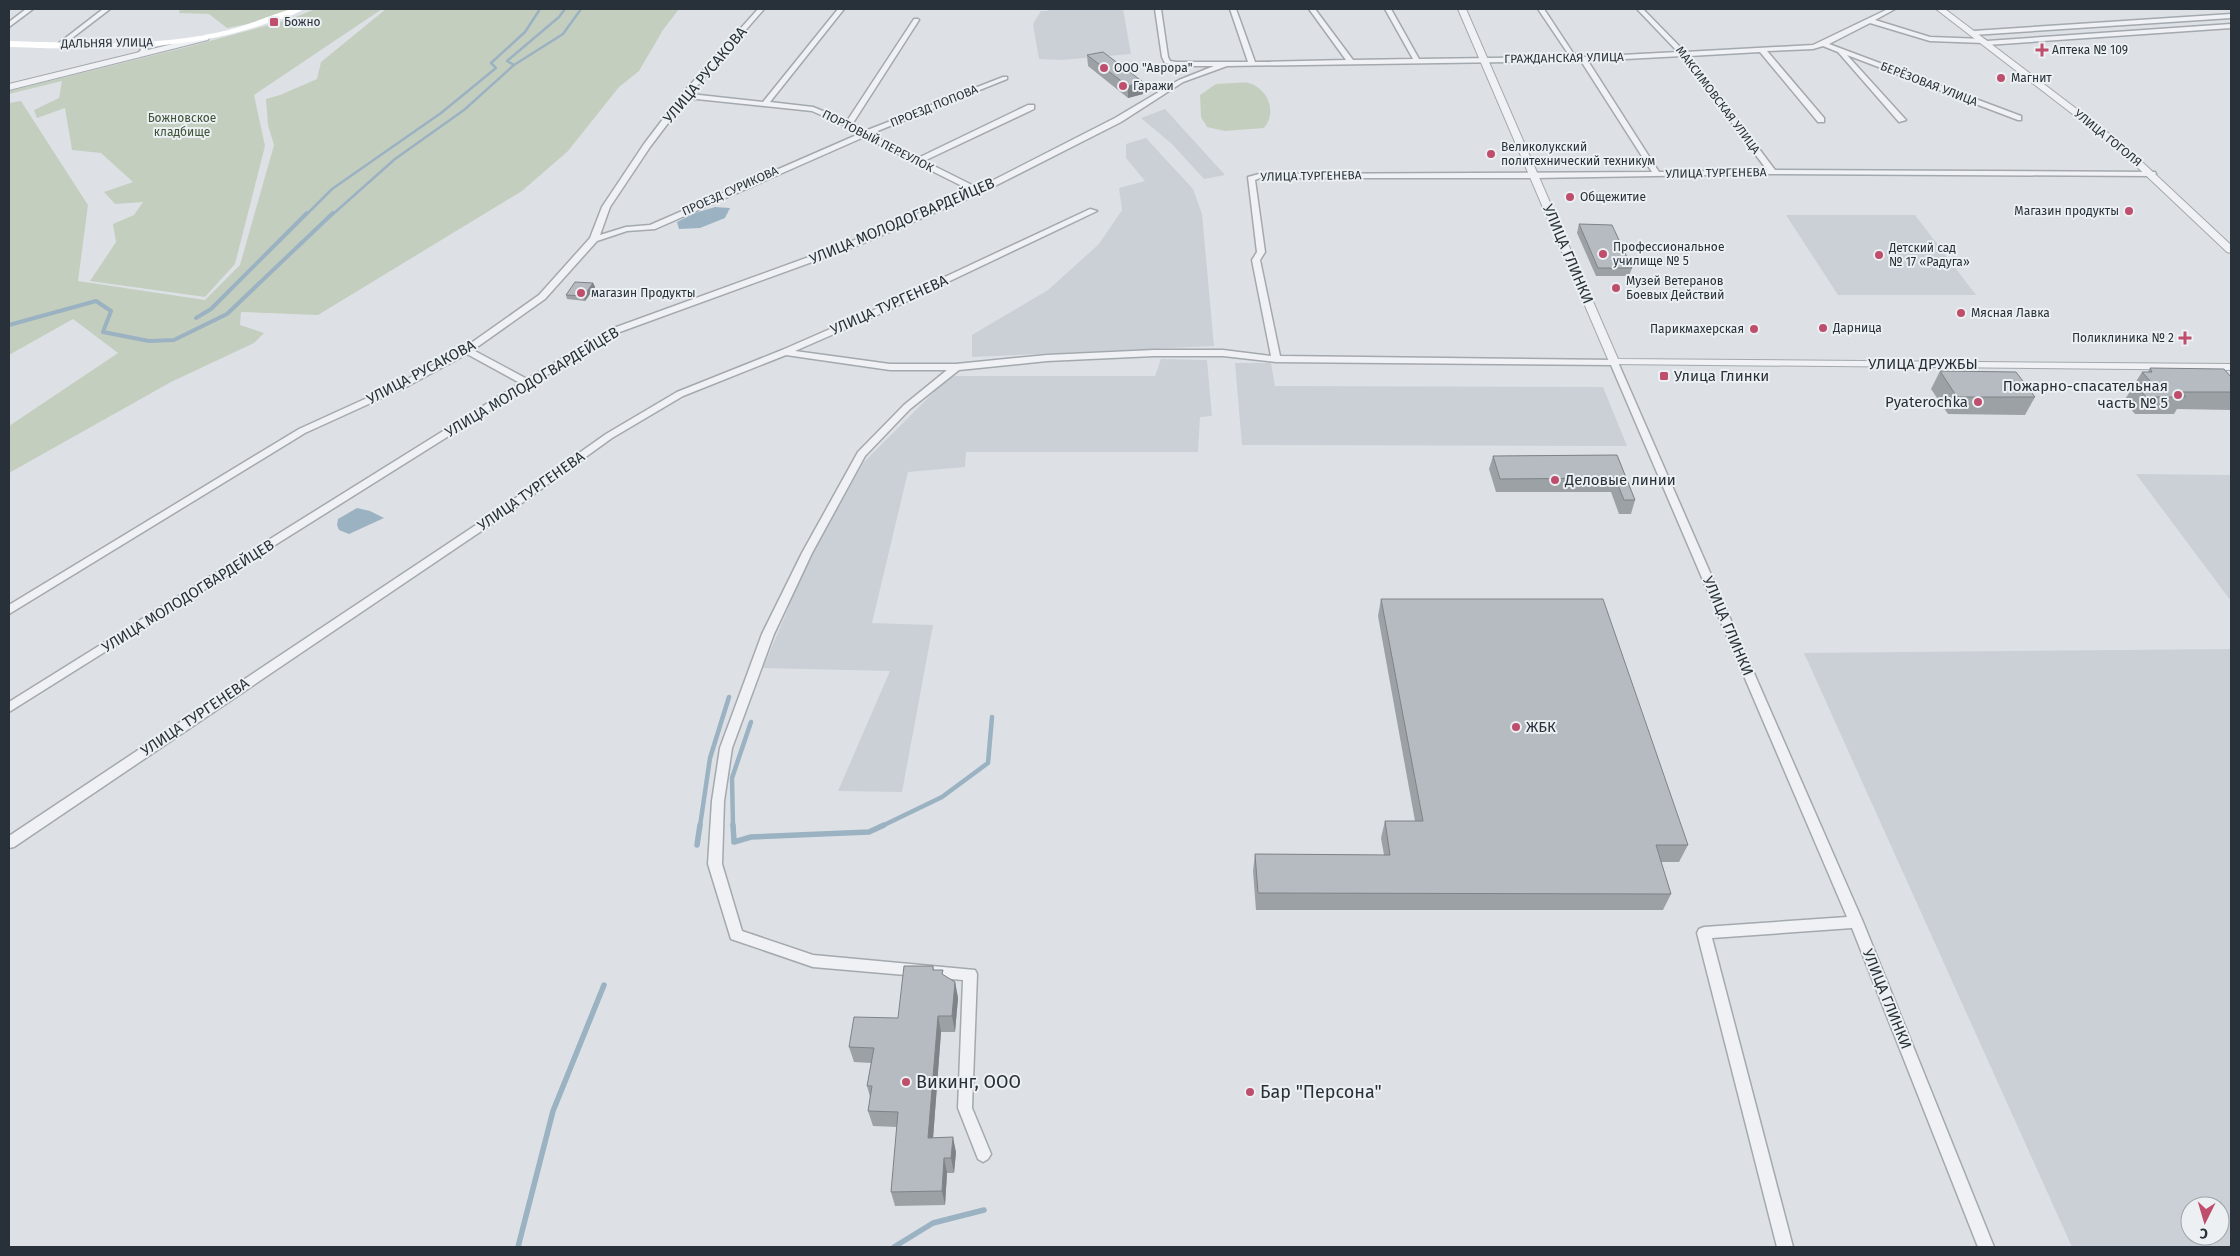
<svg xmlns="http://www.w3.org/2000/svg" width="2240" height="1256" font-family="'Fira Sans',sans-serif">
	<style>
		.built { fill: #cbd0d6; fill-rule: evenodd }
		.green { fill: #c4cebf }
		.water { fill: #9bb2c2 }
		.lines { fill: none; stroke-linecap: round; stroke-linejoin: round }
		.stream-far3 { stroke: #9bb2c2; stroke-width: 2.5 }
		.stream-far2 { stroke: #9bb2c2; stroke-width: 4 }
		.stream-far1 { stroke: #9bb2c2; stroke-width: 4.5 }
		.stream { stroke: #9bb2c2; stroke-width: 5.5 }
		.minor-casing { stroke: #a3a9ae; stroke-width: 3 }
		.tertiary-casing { stroke: #a3a9ae; stroke-width: 2 }
		.minor { fill: #eff1f4; fill-rule: evenodd }
		.tertiary { fill: #eff1f4; fill-rule: evenodd }
		.secondary { fill: #fff; fill-rule: evenodd }
		.wall { fill: #9ca1a6 }
		.shaded-wall { fill: #7f8387 }
		.building { fill: #b5bbc1; stroke: #7f8387 }
		.poi-dot { fill: #be4e6b; stroke: #ecf0f3; stroke-width: 2 }
		.labels { text-anchor: middle; stroke-width: 4; stroke-linejoin: round; paint-order: stroke }
		.far-poi-label { font-size: 12px; fill: #28313a; stroke: #ecf0f3; text-anchor: start }
		.far-street-label { font-size: 12px; fill: #28313a; stroke: #ecf0f3 }
		.far-park-label { font-size: 12px; fill: #405437; stroke: #ecf0f3 }
		.street-label { font-size: 15px; fill: #28313a; stroke: #ecf0f3 }
		.poi-label { font-size: 15px; fill: #28313a; stroke: #ecf0f3; text-anchor: start }
		.near-poi-label { font-size: 18px; fill: #28313a; stroke: #ecf0f3; text-anchor: start }
	</style>
	<rect width="100%" height="100%" fill="#dde1e5"/>
	<g class="built">
		<path d="M1050,9H1123L1131,54L1061,60L1039,59L1033,24L1041,11H1047Z"/>
		<path d="M1165,109L1225,175L1204,179L1172,144L1141,118Z"/>
		<path d="M1146,138L1193,189L1202,214L1214,346L972,357V335L1048,290L1099,244L1122,210L1119,188L1145,181L1126,158V144Z"/>
		<path d="M1786,215H1915L1976,295H1838Z"/>
		<path d="M1161,359L1207,360L1212,416L1200,417L1198,452H966L965,467L908,472L872,623L933,625L902,792L838,791L890,671L763,668L809,559L864,462L950,376H1155Z"/>
		<path d="M1235,363H1271L1275,386L1603,387L1627,446L1242,445Z"/>
		<path d="M2136,474L2231,475V601Z"/>
		<path d="M2231,649V1247H2072L1804,653ZM2190,1206H2220V1236H2190Z"/>
	</g>
	<g class="green">
		<path d="M180,9H295L253,23L227,28L209,14L179,13Z"/>
		<path d="M315,9H382L254,95L265,146L235,264L205,297L90,281L116,242L113,224L134,215L143,202L115,204L104,192L133,182L101,153L72,150L65,108L37,118L34,110L59,98L62,81L9,94V91L195,45L291,19Z"/>
		<path d="M386,9H679L663,30L639,71L619,87L568,151L522,191L318,315L241,312L240,325L264,333L254,343L171,382L9,473V426L118,353L73,319L9,355V103L21,101L88,205L78,281L205,300L240,265L274,145L268,125L266,99L280,95L317,79L321,62Z"/>
		<path d="M1233,83C1238,83 1244,82 1249,83C1269,89 1277,113 1264,128L1225,131L1207,127L1201,117L1200,95L1216,84Z"/>
	</g>
	<g class="water">
		<path d="M715,207L730,208L725,218L700,228L679,229L677,222L695,213Z"/>
		<path d="M357,508L370,511L384,518L349,534L339,530L337,525L338,519Z"/>
	</g>
	<g class="lines">
		<g class="stream-far3">
			<path d="M514,65L507,61L559,17L565,9"/>
			<path d="M306,215L332,189L441,113L496,68L491,63L525,32L540,9"/>
			<path d="M332,215L395,159L464,110L514,65L563,34L581,9"/>
		</g>
		<g class="stream-far2">
			<path d="M196,318L211,309L307,213"/>
			<path d="M9,325L96,301L111,311L103,332L149,341L174,340L227,314L333,213"/>
		</g>
		<g class="stream-far1">
			<path d="M700,826L710,758L729,697"/>
			<path d="M733,826L732,778L751,722"/>
			<path d="M882,826L942,797L988,763L992,717"/>
		</g>
		<g class="stream">
			<path d="M733,825L734,842L751,837L869,832L884,825"/>
			<path d="M697,845L700,825"/>
			<path d="M518,1247L553,1111L604,985"/>
			<path d="M894,1247L933,1223L984,1210"/>
		</g>
		<g class="minor-casing">
			<g id="minor">
				<path d="M26,9H33L9,27V22Z"/>
				<path d="M103,9H110L63,45H59V43Z"/>
				<path d="M758,9H764L690,94L763,102L838,9H844L770,102L813,107L847,121L914,19H918L919,20L853,123L865,131L1003,77H1007V79L870,134L918,158L1028,105H1034V109L924,161L978,188L1115,118L1179,80L1214,66H1176L1165,63L1162,57L1155,9H1161L1168,57L1170,61L1176,62H1248L1230,9H1236L1255,62L1346,60L1309,9H1315L1353,60L1413,59L1385,9H1391L1419,59L1573,57L1569,55L1538,9H1544L1573,53L1584,57L1678,52L1637,9H1643L1685,52L1813,45L1888,9H1895L1875,20L1930,37L1984,39L1987,41L2231,24V28L1987,45L1984,43L1930,41L1870,23L1829,44L2021,116V120H2018L1847,55L1906,120L1899,122L1838,52L1823,46L1813,49L1767,51L1824,118V122H1818L1760,52L1689,56L1775,170L2155,172L2156,174L2152,176L1773,174L1535,178H1260L1255,180L1265,252L1260,260L1280,356L1617,360L1863,922L1994,1247H1978L1852,928L1712,938L1793,1247H1777L1697,933L1699,929L1704,927L1847,917L1611,365L1276,362L1223,356H1154L1047,361L959,370L910,409L865,456L812,553L774,634L732,748L724,801L722,864L742,931L813,955L975,970L977,974L972,1108L991,1154L988,1159L983,1162L978,1159L958,1108L963,980L813,967L731,939L708,864L712,801L720,748L762,634L802,553L858,452L904,405L947,370H890L786,355L683,396L612,438L508,513L14,847L9,848V836L500,509L606,434L677,392L782,350L885,305L1090,209L1097,211L891,309L795,351L890,364H956L1047,355L1154,350H1223L1271,356L1252,260L1257,252L1248,177L1259,174L1652,172L1581,61L1227,66L1183,82L1121,122L981,193L856,246L617,333L530,385L9,712V702L520,383L467,354L406,387L305,433L9,614V605L299,429L400,383L464,348L539,295L590,238L602,207L644,144L682,94ZM1682,56L1767,170L1659,172L1588,61ZM687,98L812,111L846,126L859,134L650,225L626,227L600,235L610,207L650,147ZM864,137L972,191L850,242L611,329L527,379L473,350L545,299L597,241L627,231L655,229Z"/>
				<path d="M2231,14V18L1973,35L1970,33L1973,31Z"/>
				<path d="M135,42L145,45L148,50L142,55H138L137,54L141,50L140,47L133,45L132,44Z"/>
			</g>
		</g>
		<g class="tertiary-casing">
			<g id="tertiary">
				<path d="M1458,9H1466L1618,359L2231,364V370L1610,364Z"/>
				<path d="M1936,9H1945L2124,145L2231,245V253L2227,252L2118,149Z"/>
				<path d="M205,36L209,38L208,40L9,90V84Z"/>
			</g>
		</g>
		<use href="#minor" class="minor"/>
		<use href="#tertiary" class="tertiary"/>
		<path class="secondary" d="M291,9H303C295,16 279,19 268,23C185,52 96,50 9,47V41C77,43 148,47 215,33C241,28 266,17 291,9Z"/>
	</g>
	<g class="wall">
		<path d="M1087,55L1143,94L1128,98L1088,66Z"/>
		<path d="M1579,224L1632,268L1629,276H1596L1577,233Z"/>
		<path d="M593,283L595,287L585,301L567,299L566,295Z"/>
		<path d="M2150,368L2231,377V410L2177,409L2174,414H2135L2124,401L2142,372H2148Z"/>
		<path d="M1940,371L2035,397L2025,415L1948,414L1931,389Z"/>
		<path d="M1617,455L1635,500L1631,514H1619L1611,492H1496L1489,469L1493,456Z"/>
		<path d="M1381,599L1688,845L1679,862H1661L1671,894L1663,910H1256L1253,871L1255,854L1384,855L1381,838L1385,821H1415L1378,616Z"/>
		<path d="M933,966L934,970L955,982L958,998L955,1032H941L933,1138L956,1152L954,1173H947L945,1205L895,1206L891,1192L897,1127L873,1126L868,1111L870,1097L867,1086L871,1063L854,1062L849,1047L898,1018Z"/>
	</g>
	<g class="shaded-wall">
		<path d="M1143,82V94L1128,98V86Z"/>
		<path d="M593,283L595,287L585,301L584,296Z"/>
		<path d="M955,982L958,998L955,1032L952,1016Z"/>
		<path d="M938,1016L941,1032L932,1152L928,1138Z"/>
		<path d="M953,1137L956,1152L954,1173L951,1158Z"/>
		<path d="M944,1158L947,1173L945,1205L942,1191Z"/>
	</g>
	<g class="building">
		<path d="M1103,52L1143,82L1128,86L1087,55Z"/>
		<path d="M1579,224L1612,225L1632,268H1598Z"/>
		<path d="M575,282L593,283L584,296L566,295Z"/>
		<path d="M2150,368L2224,369L2231,377V392H2181L2186,397H2146L2135,384H2153L2142,372H2152Z"/>
		<path d="M1940,371L2016,372L2035,397H1957Z"/>
		<path d="M1617,455L1635,500H1624L1615,478L1500,479L1493,456Z"/>
		<path d="M1381,599H1603L1688,845H1656L1671,894L1258,893L1255,854L1390,855L1385,821H1423Z"/>
		<path d="M904,966H933V970H943L942,974L955,982L952,1016H938L928,1138L953,1137L951,1158H944L942,1191L891,1192L898,1112L868,1111L872,1086H867L874,1048L849,1047L854,1017L898,1018Z"/>
	</g>
	<g class="poi-dot">
		<rect x="269" y="17" width="10" height="10" rx="2.5"/>
		<path d="M2039.5 42.5h5v5h5v5h-5v5h-5v-5h-5v-5h5z"/>
		<circle cx="1104" cy="68" r="5"/>
		<circle cx="2001" cy="78" r="5"/>
		<circle cx="1123" cy="86" r="5"/>
		<circle cx="1491" cy="154" r="5"/>
		<circle cx="1570" cy="197" r="5"/>
		<circle cx="2129" cy="211" r="5"/>
		<circle cx="1603" cy="254" r="5"/>
		<circle cx="1879" cy="255" r="5"/>
		<circle cx="1616" cy="288" r="5"/>
		<circle cx="581" cy="293" r="5"/>
		<circle cx="1961" cy="313" r="5"/>
		<circle cx="1823" cy="328" r="5"/>
		<circle cx="1754" cy="329" r="5"/>
		<path d="M2182.5 330.5h5v5h5v5h-5v5h-5v-5h-5v-5h5z"/>
		<rect x="1659" y="371" width="10" height="10" rx="2.5"/>
		<circle cx="2178" cy="395" r="5"/>
		<circle cx="1978" cy="402" r="5"/>
		<circle cx="1555" cy="480" r="5"/>
		<circle cx="1516" cy="727" r="5"/>
		<circle cx="906" cy="1082" r="5"/>
		<circle cx="1250" cy="1092" r="5"/>
	</g>
	<g class="labels">
		<g class="far-poi-label">
			<text x="284" y="26">Божно</text>
			<text x="2052" y="54">Аптека № 109</text>
			<text x="1114" y="72">ООО "Аврора"</text>
			<text x="2011" y="82">Магнит</text>
			<text x="1133" y="90">Гаражи</text>
			<text x="1501" y="151">Великолукский<tspan x="1501" dy="14">политехнический техникум</tspan></text>
			<text x="1580" y="201">Общежитие</text>
			<text x="2119" y="215" text-anchor="end">Магазин продукты</text>
			<text x="1613" y="251">Профессиональное<tspan x="1613" dy="14">училище № 5</tspan></text>
			<text x="1889" y="252">Детский сад<tspan x="1889" dy="14">№ 17 «Радуга»</tspan></text>
			<text x="1626" y="285">Музей Ветеранов<tspan x="1626" dy="14">Боевых Действий</tspan></text>
			<text x="591" y="297">магазин Продукты</text>
			<text x="1971" y="317">Мясная Лавка</text>
			<text x="1833" y="332">Дарница</text>
			<text x="1744" y="333" text-anchor="end">Парикмахерская</text>
			<text x="2174" y="342" text-anchor="end">Поликлиника № 2</text>
		</g>
		<g class="far-street-label">
			<text transform="translate(107 43) rotate(-1)" y="4">ДАЛЬНЯЯ УЛИЦА</text>
			<text transform="translate(1564 58) rotate(-1)" y="4">ГРАЖДАНСКАЯ УЛИЦА</text>
			<text transform="translate(1929 84) rotate(21)" y="4">БЕРЁЗОВАЯ УЛИЦА</text>
			<text transform="translate(1718 100) rotate(53)" y="4">МАКСИМОВСКАЯ УЛИЦА</text>
			<text transform="translate(934 106) rotate(-22)" y="4">ПРОЕЗД ПОПОВА</text>
			<text transform="translate(2108 138) rotate(39)" y="4">УЛИЦА ГОГОЛЯ</text>
			<text transform="translate(878 141) rotate(27)" y="4">ПОРТОВЫЙ ПЕРЕУЛОК</text>
			<text transform="translate(1716 173) rotate(-1)" y="4">УЛИЦА ТУРГЕНЕВА</text>
			<text transform="translate(1311 176) rotate(-1)" y="4">УЛИЦА ТУРГЕНЕВА</text>
			<text transform="translate(730 191) rotate(-24)" y="4">ПРОЕЗД СУРИКОВА</text>
		</g>
		<g class="far-park-label">
			<text x="182" y="122">Божновское<tspan x="182" dy="14">кладбище</tspan></text>
		</g>
		<g class="street-label">
			<text transform="translate(705 75) rotate(-50)" y="5">УЛИЦА РУСАКОВА</text>
			<text transform="translate(902 221) rotate(-23)" y="5">УЛИЦА МОЛОДОГВАРДЕЙЦЕВ</text>
			<text transform="translate(1568 254) rotate(67)" y="5">УЛИЦА ГЛИНКИ</text>
			<text transform="translate(889 305) rotate(-24)" y="5">УЛИЦА ТУРГЕНЕВА</text>
			<text x="1923" y="369">УЛИЦА ДРУЖБЫ</text>
			<text transform="translate(421 372) rotate(-28)" y="5">УЛИЦА РУСАКОВА</text>
			<text transform="translate(532 382) rotate(-31)" y="5">УЛИЦА МОЛОДОГВАРДЕЙЦЕВ</text>
			<text transform="translate(531 491) rotate(-35)" y="5">УЛИЦА ТУРГЕНЕВА</text>
			<text transform="translate(188 596) rotate(-32)" y="5">УЛИЦА МОЛОДОГВАРДЕЙЦЕВ</text>
			<text transform="translate(1728 626) rotate(67)" y="5">УЛИЦА ГЛИНКИ</text>
			<text transform="translate(195 717) rotate(-34)" y="5">УЛИЦА ТУРГЕНЕВА</text>
			<text transform="translate(1887 999) rotate(68)" y="5">УЛИЦА ГЛИНКИ</text>
		</g>
		<g class="poi-label">
			<text x="1674" y="381">Улица Глинки</text>
			<text x="2168" y="391" text-anchor="end">Пожарно-спасательная<tspan x="2168" dy="17">часть № 5</tspan></text>
			<text x="1968" y="407" text-anchor="end">Pyaterochka</text>
			<text x="1565" y="485">Деловые линии</text>
			<text x="1526" y="732">ЖБК</text>
		</g>
		<g class="near-poi-label">
			<text x="916" y="1088">Викинг, ООО</text>
			<text x="1260" y="1098">Бар "Персона"</text>
		</g>
	</g>
	<rect width="2240" height="1256" fill="none" stroke="#28313a" stroke-width="20"/>
	<g transform="translate(2205 1221) rotate(185)"><circle r="24" fill="#ecf0f3" stroke="#9ea4a9"/>
	<path d="M0-4L9 19L0 12L-9 19Z" fill="#be4e6b"/>
	<text y="-8" font-size="14" font-weight="bold" text-anchor="middle" fill="#28313a">С</text>
	</g>
</svg>
